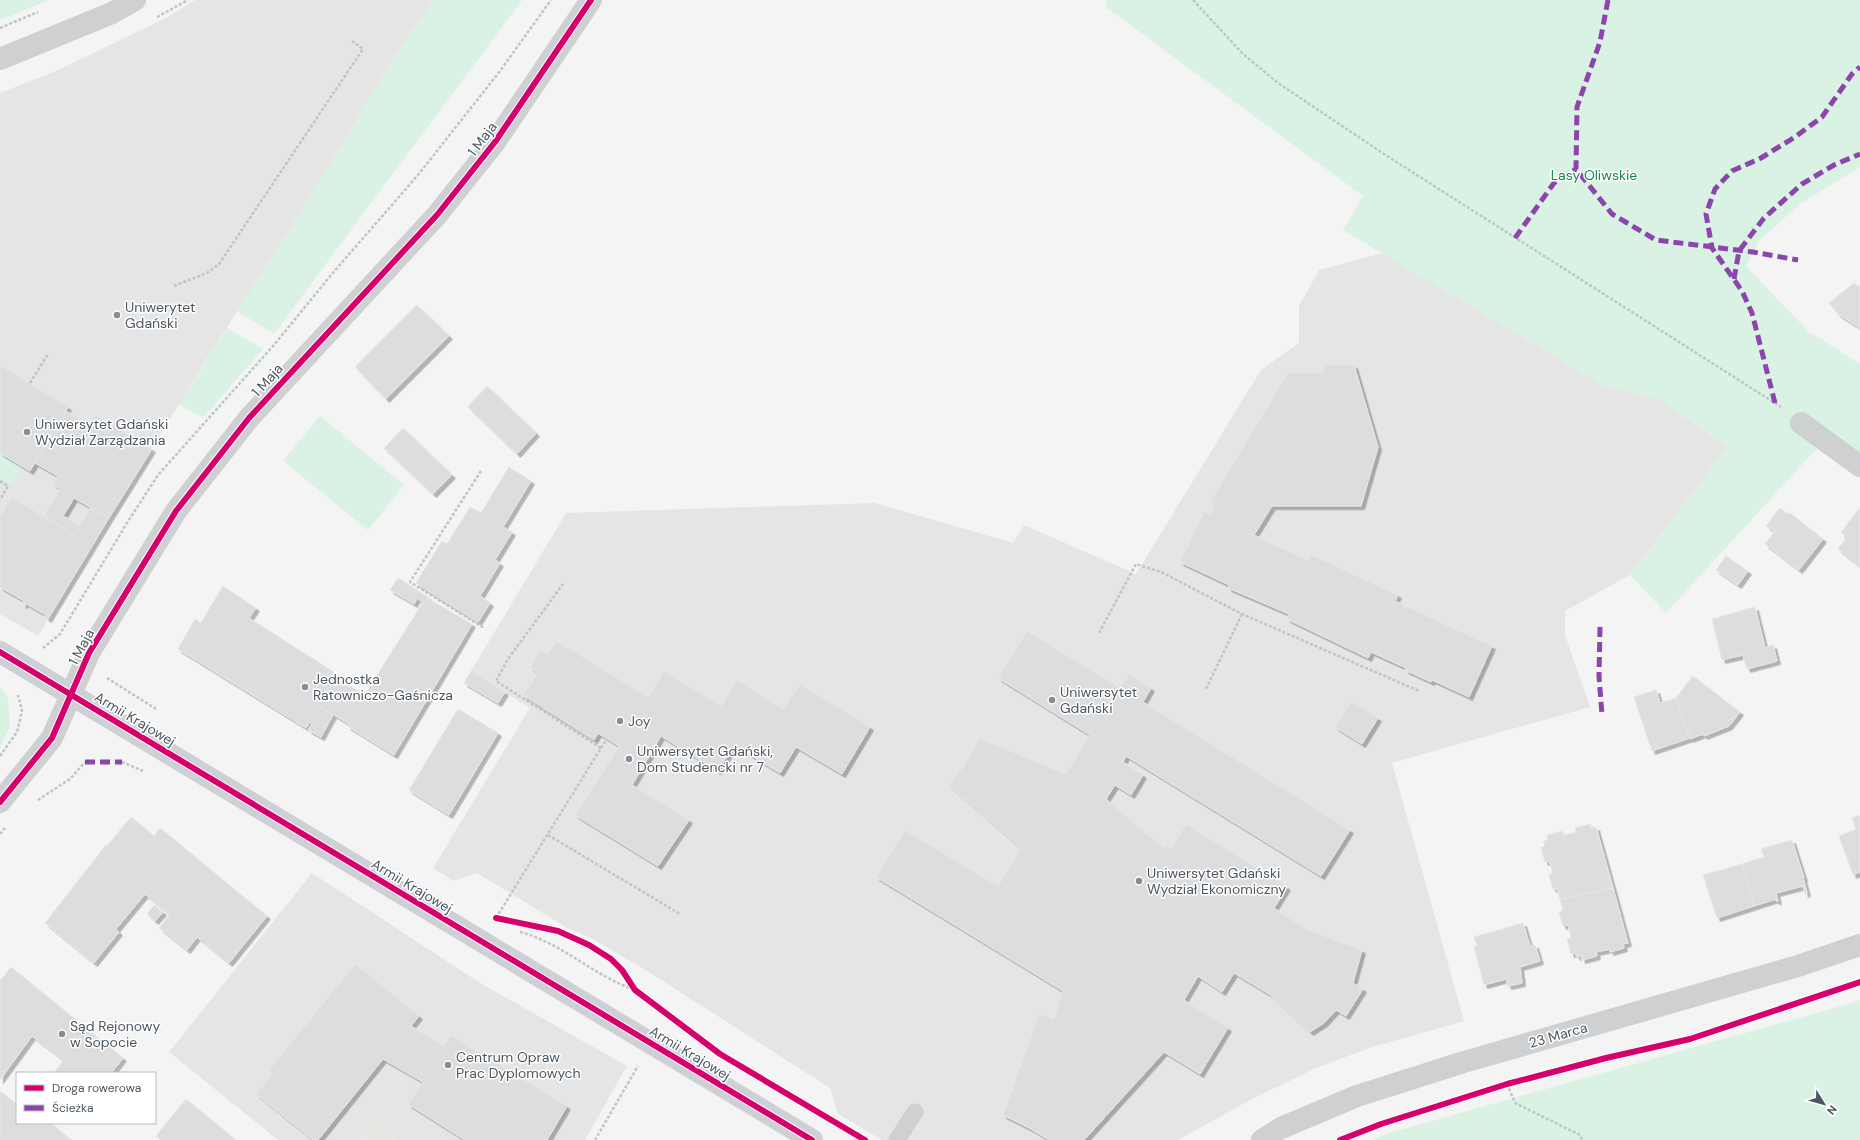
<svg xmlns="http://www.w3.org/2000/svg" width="1860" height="1140" font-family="'DM Sans',sans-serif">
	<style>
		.commercial { fill: #e8e7e3 }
		.education { fill: #e6e5e6 }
		.green { fill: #d9f2e3 }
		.building { fill: #ddddde; stroke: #e5e6e7; filter: url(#shadow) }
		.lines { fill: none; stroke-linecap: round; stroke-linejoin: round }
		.path { stroke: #bcc7c4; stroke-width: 2.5; stroke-dasharray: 3 2; stroke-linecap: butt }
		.lane { stroke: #ced0d2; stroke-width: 17 }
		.street { stroke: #ced0d2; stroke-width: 22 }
		.secondary { stroke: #ced0d4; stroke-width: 22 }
		.quiet { stroke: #8e44ad; stroke-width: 5; stroke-dasharray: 10 5; stroke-linecap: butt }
		.cycleway-casing { stroke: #fff; stroke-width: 8 }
		.cycleway { stroke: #d6006c; stroke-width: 6 }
		.poi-dot { fill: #868d94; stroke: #fff; stroke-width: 1.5 }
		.labels { text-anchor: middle; stroke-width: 3; stroke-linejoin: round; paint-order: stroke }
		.street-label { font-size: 14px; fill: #4a5661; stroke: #fff }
		.park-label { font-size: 14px; fill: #17864f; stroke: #fff }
		.poi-label { font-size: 14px; fill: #4a5661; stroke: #fff; text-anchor: start }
	</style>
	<defs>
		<filter id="shadow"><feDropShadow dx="3.5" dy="3.5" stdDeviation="0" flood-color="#0004"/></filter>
	</defs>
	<rect width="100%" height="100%" fill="#f4f4f4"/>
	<path class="commercial" d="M375,1122L398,1140H360Z"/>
	<g class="education">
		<path d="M195,0H434L401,47L297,218L201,368L38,636L0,614V93L56,71L166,18Z"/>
		<path d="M1383,253L1604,386L1659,399L1728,447L1630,575L1565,611V635L1590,707L1392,763L1464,1021L1372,1047L1316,1068L1250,1100L1178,1140H882L838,1114L830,1088L652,974L591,938L569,929L477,873L454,881L433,868L530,708L471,671L566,513L875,503L1013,543L1024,525L1136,574L1261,370L1299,343V306L1319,270Z"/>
		<path d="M312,873L480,983L627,1066L585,1140H398L375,1122L360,1140H278L169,1052Z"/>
	</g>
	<g class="green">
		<path d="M0,0H49L0,20Z"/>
		<path d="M434,0H522L274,334L237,311L297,218L401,47Z"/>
		<path d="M1106,0H1860V167L1800,204L1759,241L1746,266L1808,331L1860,364V453L1830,434L1666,613L1630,575L1728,447L1659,399L1604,386L1343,230L1363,196L1107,8Z"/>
		<path d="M227,328L263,349L203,418L179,404Z"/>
		<path d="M320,416L404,485L368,530L283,461Z"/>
		<path d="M0,453L21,466L10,485L0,478Z"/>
		<path d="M0,687L8,698L10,727L0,747Z"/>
		<path d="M1860,1000V1140H1373L1389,1133L1838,1007Z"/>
	</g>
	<g class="building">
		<path d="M1854,283L1860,287V328L1838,314L1829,303Z"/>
		<path d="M417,305L449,336L386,399L355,367Z"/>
		<path d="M0,365L68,407L30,471L0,453Z"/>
		<path d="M1324,365H1354L1378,447L1361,506H1272L1254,535L1307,560L1310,554L1398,595L1395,601L1492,646L1469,697L1432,680L1431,682L1405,670L1406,668L1371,652L1368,658L1287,619L1289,614L1228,588L1229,585L1180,562L1204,512L1211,515L1215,505L1210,502L1288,373L1323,372Z"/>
		<path d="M487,386L536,433L517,454L468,407Z"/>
		<path d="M66,411L88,425L95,415L152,449L109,518L74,498L63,516L80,525L74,535L44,516L60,489L53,484L58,476L35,463Z"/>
		<path d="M403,428L452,475L433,494L384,448Z"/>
		<path d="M509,467L531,481L503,527L512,532L495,560L500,563L480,596L490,603L478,622L416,583L442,541L447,544L470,507L481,513Z"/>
		<path d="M12,497L74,535L90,508L109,518L48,619L45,617L46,615L25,603L24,605L22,604L24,601L0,587V516Z"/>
		<path d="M1860,507V566L1838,549L1847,537L1841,533Z"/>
		<path d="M1780,508L1788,514L1790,513L1823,539L1799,570L1765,544L1774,532L1766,526Z"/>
		<path d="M1726,556L1748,571L1738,585L1716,570Z"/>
		<path d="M398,578L428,597L427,598L472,624L394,755L347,726L349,724L318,705L335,677L365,695L423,602L417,598L414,604L390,590Z"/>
		<path d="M223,586L256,608L249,618L337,674L318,705L333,715L321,737L308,730L312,724L310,722L306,728L178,649L195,619L201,623Z"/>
		<path d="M1755,607L1765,648L1773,645L1777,661L1747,669L1743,655L1722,660L1712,619Z"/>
		<path d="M1027,631L1120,688L1129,674L1151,688L1143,702L1350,830L1321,876L1126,756L1123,762L1143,775L1131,795L1115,785L1106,799L1164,849L1167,845L1171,848L1186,824L1287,887L1274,908L1308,930L1362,950L1353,983L1363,989L1346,1016L1336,1010L1324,1023L1310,1032L1269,994L1234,973L1222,992L1198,976L1184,1000L1228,1028L1200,1074L1164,1052L1084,1140H1049L1031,1129L1003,1115L1039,1014L1054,1019L1063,991L876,877L905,830L998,886L1021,848L949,785L966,763L979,738L1066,774L1090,735L998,678Z"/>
		<path d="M557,641L648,697L664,671L721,706L737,680L783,709L800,684L870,727L842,774L796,747L780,773L734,745L718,771L661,736L632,785L689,820L658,866L575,815L619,746L598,733L594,740L523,695L538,673L530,667L540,650L548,654Z"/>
		<path d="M471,671L505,692L498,703L464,683Z"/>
		<path d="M1693,676L1740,712L1729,726L1704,736L1703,734L1690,739L1676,698Z"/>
		<path d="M1656,690L1660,703L1676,698L1690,738L1652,751L1634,697Z"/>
		<path d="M1351,701L1378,718L1362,744L1335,727Z"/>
		<path d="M458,709L498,733L449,815L409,790Z"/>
		<path d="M1860,815V872L1853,875L1839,836L1856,829L1852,818Z"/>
		<path d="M131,817L154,836L160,828L267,916L229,963L197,937L187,950L159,928L170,914L145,894L116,929L119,932L94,963L45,923L106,845L107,846Z"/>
		<path d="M1590,824L1591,828L1596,827L1613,888L1560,899L1557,888L1553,889L1549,875L1553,873L1549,861L1545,862L1541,847L1545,846L1544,841L1548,840L1547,835L1562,831L1563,836L1576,832L1575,828Z"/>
		<path d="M1792,840L1804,878H1803L1807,893L1805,894L1803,886L1776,893L1778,901H1776V899L1754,906L1742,864L1764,857L1761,849Z"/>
		<path d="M1742,864L1754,906L1717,918L1703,875Z"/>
		<path d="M1613,888L1628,943L1623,944L1624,948L1610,952V949L1596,952L1597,956L1582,960L1581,955L1577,957L1575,953L1571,954L1567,939L1571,938L1568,925L1563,926L1559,912L1563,910L1560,899Z"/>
		<path d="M154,905L163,912L155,921L147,914Z"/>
		<path d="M1523,923L1530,946L1535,945L1540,961L1520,967L1522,983L1508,986L1506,979L1484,985L1474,947L1477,946L1474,937Z"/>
		<path d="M355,964L419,1016L411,1026L444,1046L451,1035L567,1106L547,1140H465L408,1104L423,1082L383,1059L318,1140H313L256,1094L273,1074L269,1070Z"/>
		<path d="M11,967L123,1058L111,1073H57L55,1071L64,1060L32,1036L0,1080V981Z"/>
		<path d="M0,1091L15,1103L17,1101V1123H51L71,1140H0Z"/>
		<path d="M186,1099L236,1140H162L156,1136Z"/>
	</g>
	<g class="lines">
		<g class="path">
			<path d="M1193,0L1242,53L1278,83L1384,154L1781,407"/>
			<path d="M157,17L188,0"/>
			<path d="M0,28L38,12"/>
			<path d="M174,286L207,273L219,264L363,49L352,41"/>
			<path d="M30,383L48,354"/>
			<path d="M481,471L410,582L484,628"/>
			<path d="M0,481L8,486L0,500"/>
			<path d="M1099,633L1136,564L1161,572L1242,614L1419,691"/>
			<path d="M43,648L60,634L127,523L158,475L274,345L331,275L418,175L500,71L551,0"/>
			<path d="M107,678L156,709"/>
			<path d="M1206,689L1242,614"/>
			<path d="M601,748L607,739"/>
			<path d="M0,756L17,732L22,711L18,695"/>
			<path d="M122,762L143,771"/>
			<path d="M38,800L70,779L85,762"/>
			<path d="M0,834L5,828"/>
			<path d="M548,835L680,914"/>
			<path d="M496,918L601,748L496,681L508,659L563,584"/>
			<path d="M520,932C562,943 594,976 635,990"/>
			<path d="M1507,1084L1515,1103L1580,1135L1582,1140"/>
			<path d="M595,1140L638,1066"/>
		</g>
		<path class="lane" d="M897,1140L915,1112"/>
		<g class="street">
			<path d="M0,59L112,13L135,0"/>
			<path d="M1801,423L1860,466"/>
			<path d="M0,802L52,738L89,653L176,511L249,418L437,215L495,142L591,0"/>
			<path d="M1262,1140L1281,1128L1357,1096L1464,1062L1798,966L1860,945"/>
		</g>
		<path class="secondary" d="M0,652L812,1140"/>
		<g class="quiet">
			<path d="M1608,0L1600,42L1577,107L1576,169L1612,214L1656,240L1753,252L1798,260"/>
			<path d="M1515,238L1554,183L1576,169"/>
			<path d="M1734,279L1739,251L1764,218L1802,184L1834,165L1860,154"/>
			<path d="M1775,403L1752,313L1742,291L1712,248L1706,214L1715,189L1732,171L1761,158L1795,137L1822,117L1852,74L1860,67"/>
			<path d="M1600,627L1599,676L1602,715"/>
			<path d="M85,762H122"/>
		</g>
		<g class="cycleway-casing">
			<g id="cycleway">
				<path d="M0,652L812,1140"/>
				<path d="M0,802L52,738L89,653L176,511L249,418L437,215L495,142L591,0"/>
				<path d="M496,918L558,931L589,945L611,959L622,970L635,990L720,1054L865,1140"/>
				<path d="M1340,1140L1381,1124L1507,1084L1606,1058L1690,1039L1860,982"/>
			</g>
		</g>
		<use href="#cycleway" class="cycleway"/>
	</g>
	<g class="poi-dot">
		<circle cx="117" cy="315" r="4"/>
		<circle cx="27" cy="432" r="4"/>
		<circle cx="305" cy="687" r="4"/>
		<circle cx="1052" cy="700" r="4"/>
		<circle cx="620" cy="721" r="4"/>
		<circle cx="629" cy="759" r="4"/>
		<circle cx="1139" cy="881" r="4"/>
		<circle cx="62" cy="1034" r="4"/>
		<circle cx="448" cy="1065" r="4"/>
	</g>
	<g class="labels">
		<g class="street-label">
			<text transform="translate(482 139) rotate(-53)" y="5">1 Maja</text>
			<text transform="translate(267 380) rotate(-48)" y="5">1 Maja</text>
			<text transform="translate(81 647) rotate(-62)" y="5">1 Maja</text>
			<text transform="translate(135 719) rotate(31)" y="5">Armii Krajowej</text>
			<text transform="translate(412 886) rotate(31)" y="5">Armii Krajowej</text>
			<text transform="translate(1558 1035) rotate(-16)" y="5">23 Marca</text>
			<text transform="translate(690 1053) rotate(31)" y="5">Armii Krajowej</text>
		</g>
		<g class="park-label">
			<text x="1594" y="180">Lasy Oliwskie</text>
		</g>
		<g class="poi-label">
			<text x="125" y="312">Uniwerytet<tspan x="125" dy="16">Gdański</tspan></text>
			<text x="35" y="429">Uniwersytet Gdański<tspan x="35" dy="16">Wydział Zarządzania</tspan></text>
			<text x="313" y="684">Jednostka<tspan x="313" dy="16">Ratowniczo-Gaśnicza</tspan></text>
			<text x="1060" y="697">Uniwersytet<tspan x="1060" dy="16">Gdański</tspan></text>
			<text x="628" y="726">Joy</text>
			<text x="637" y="756">Uniwersytet Gdański,<tspan x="637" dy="16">Dom Studencki nr 7</tspan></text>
			<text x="1147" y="878">Uniwersytet Gdański<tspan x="1147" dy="16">Wydział Ekonomiczny</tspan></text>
			<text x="70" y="1031">Sąd Rejonowy<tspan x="70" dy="16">w Sopocie</tspan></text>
			<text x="456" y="1062">Centrum Opraw<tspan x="456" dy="16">Prac Dyplomowych</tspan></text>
		</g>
	</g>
	<rect x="16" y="1072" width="140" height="52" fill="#ffffff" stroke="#b7bbc0"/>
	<rect x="24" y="1085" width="20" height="6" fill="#d6006c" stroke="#b7bbc0"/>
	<text x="52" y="1092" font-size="12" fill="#4a5661">Droga rowerowa</text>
	<rect x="24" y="1105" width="20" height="6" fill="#8e44ad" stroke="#b7bbc0"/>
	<text x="52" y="1112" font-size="12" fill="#4a5661">Ścieżka</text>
	<g transform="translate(1824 1104) rotate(127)" stroke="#ffffff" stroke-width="3" paint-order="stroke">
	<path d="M0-3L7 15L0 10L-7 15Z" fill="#4a5661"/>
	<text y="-6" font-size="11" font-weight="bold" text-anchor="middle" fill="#4a5661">N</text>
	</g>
</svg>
